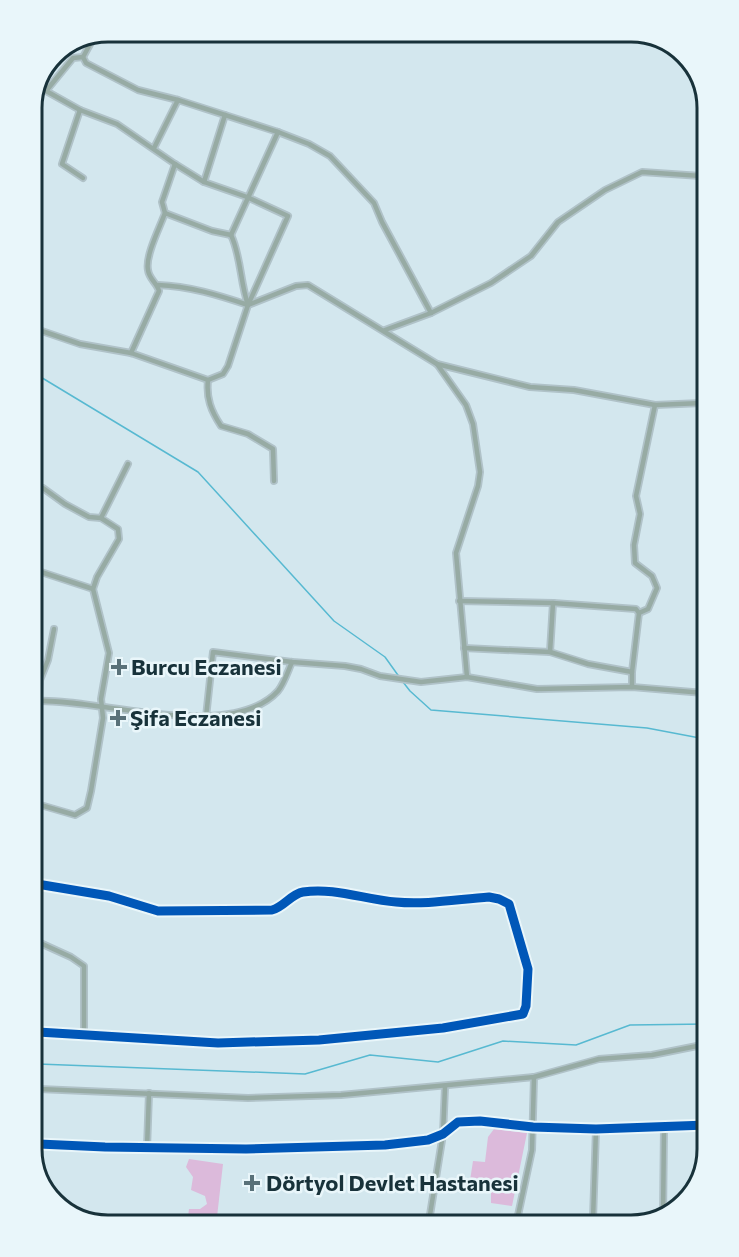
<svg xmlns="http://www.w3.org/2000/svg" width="739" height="1257" font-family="Commissioner,sans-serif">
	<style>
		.forest { fill: #dcbadb }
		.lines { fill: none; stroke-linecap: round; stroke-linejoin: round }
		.stream { stroke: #57b9d1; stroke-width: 1.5 }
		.street-casing { stroke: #b0c2c8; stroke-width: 8 }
		.street { stroke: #97aba4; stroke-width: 4.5 }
		.cycleway-casing { stroke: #e9f6fa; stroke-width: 13 }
		.cycleway { stroke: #0057b8; stroke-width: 9 }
		.poi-dot { fill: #597179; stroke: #e9f6fa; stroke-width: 2 }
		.labels { text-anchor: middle; stroke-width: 5; stroke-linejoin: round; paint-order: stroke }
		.poi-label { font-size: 22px; font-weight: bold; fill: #18323a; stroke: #e9f6fa; text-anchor: start }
		.rim { fill: none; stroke: #18323a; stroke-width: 3 }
	</style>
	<rect width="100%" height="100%" fill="#d3e7ee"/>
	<g class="forest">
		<path d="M494,1129L527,1133L512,1206L491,1203V1186L469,1187L473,1161L485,1162L488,1137Z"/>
		<path d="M189,1159L223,1164L217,1217H188L189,1209H200L207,1204L205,1196L191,1190L193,1177L186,1167Z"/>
	</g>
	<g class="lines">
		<g class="stream">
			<path d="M34,373L198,472L334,621L385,657L400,678"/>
			<path d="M403,682L410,691L431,710L647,728L705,739"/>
			<path d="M38,1064L305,1074L370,1055L438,1062L503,1041L576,1045L630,1025L707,1024"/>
		</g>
		<g class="street-casing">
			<g id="street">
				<path d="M94,37L83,57L86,63L138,90L178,100L278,132L309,144L330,156L374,203L382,222L431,313"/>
				<path d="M46,91L73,58L83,57"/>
				<path d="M80,110L62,164L83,178"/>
				<path d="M154,148L178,100"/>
				<path d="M204,182L225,115"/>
				<path d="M165,213L162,202L175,164"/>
				<path d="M231,235L278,132"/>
				<path d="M231,235C241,256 240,282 248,305"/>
				<path d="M158,285C189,286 218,295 248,305L296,286L308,285L437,364L466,405L473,424L480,472L478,486L456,553L467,677"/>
				<path d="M33,328L80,344L131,353L208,380L223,374L228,366L248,305L288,216L247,197L204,182L175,164L117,124L80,110L39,87"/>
				<path d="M385,330L431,313L491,283L531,256L558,222L605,190L642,172L701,176"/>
				<path d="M131,353L159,291C157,283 149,279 148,270C145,256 160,227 165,213L212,231L231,235"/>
				<path d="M437,364L530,387L574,390L655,405L702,403"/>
				<path d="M208,380C206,398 211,411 221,426L248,434L273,449L274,481"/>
				<path d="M34,487L43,488L65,504L89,517L101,518L118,529L119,539L97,577L93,589L109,653L101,699L103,718L91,791L87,808L75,815L37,804"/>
				<path d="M101,518L128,464"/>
				<path d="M35,539L38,544L35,555"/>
				<path d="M35,570L93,589"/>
				<path d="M459,601L553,603L636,609L639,613L632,672V687"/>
				<path d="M639,613L648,609L657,588L652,576L635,563L634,545L640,514L636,496L655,405"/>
				<path d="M464,648L550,652L588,664L632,672"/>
				<path d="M550,652L553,603"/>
				<path d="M36,701C98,698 231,743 278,691C284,684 288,671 292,662"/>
				<path d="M39,701L40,680L48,660L54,629"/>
				<path d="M206,717L213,652L292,662L345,666L361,669L380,676L421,682L467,677L537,689L632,687L704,693"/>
				<path d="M37,884L109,896L158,911L272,910C284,907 291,894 303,892C334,887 366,900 396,902C426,905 459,899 489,897L499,899L509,904L528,969L526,1006L523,1014L443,1028L319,1040L218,1043L38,1032"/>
				<path d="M38,942L71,957L84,966V1034"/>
				<path d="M39,1089L248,1098L341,1095L534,1077L599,1059L652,1055L707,1044"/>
				<path d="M39,1144L105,1147L246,1149L385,1145L428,1140L443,1134L458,1122L480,1121L533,1127L596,1129L707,1125"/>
				<path d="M147,1148L149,1093"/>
				<path d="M663,1218L664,1127"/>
				<path d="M593,1219L596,1129"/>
				<path d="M517,1220L532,1150L534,1077"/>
				<path d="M429,1221L443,1134L445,1087"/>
			</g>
		</g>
		<use href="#street" class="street"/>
		<g class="cycleway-casing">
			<g id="cycleway">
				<path d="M37,884L109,896L158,911L272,910C284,907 291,894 303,892C334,887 366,900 396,902C426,905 459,899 489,897L499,899L509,904L528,969L526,1006L523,1014L443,1028L319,1040L218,1043L38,1032"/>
				<path d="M39,1144L105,1147L246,1149L385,1145L428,1140L443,1134L458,1122L480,1121L533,1127L596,1129L707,1125"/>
			</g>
		</g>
		<use href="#cycleway" class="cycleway"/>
	</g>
	<g class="poi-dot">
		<path d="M116 658h6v6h6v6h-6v6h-6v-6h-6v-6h6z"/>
		<path d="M115 709h6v6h6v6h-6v6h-6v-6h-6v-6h6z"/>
		<path d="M249 1174h6v6h6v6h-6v6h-6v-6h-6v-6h6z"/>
	</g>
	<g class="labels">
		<g class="poi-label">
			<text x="131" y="675">Burcu Eczanesi</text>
			<text x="130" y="726">Şifa Eczanesi</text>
			<text x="266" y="1191">Dörtyol Devlet Hastanesi</text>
		</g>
	</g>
	<path d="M0 0H739V1257H0ZM108 42H631A66 66 0 0 1 697 108V1149A66 66 0 0 1 631 1215H108A66 66 0 0 1 42 1149V108A66 66 0 0 1 108 42Z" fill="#e9f6fa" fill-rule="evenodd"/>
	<path class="rim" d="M108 42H631A66 66 0 0 1 697 108V1149A66 66 0 0 1 631 1215H108A66 66 0 0 1 42 1149V108A66 66 0 0 1 108 42Z"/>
</svg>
